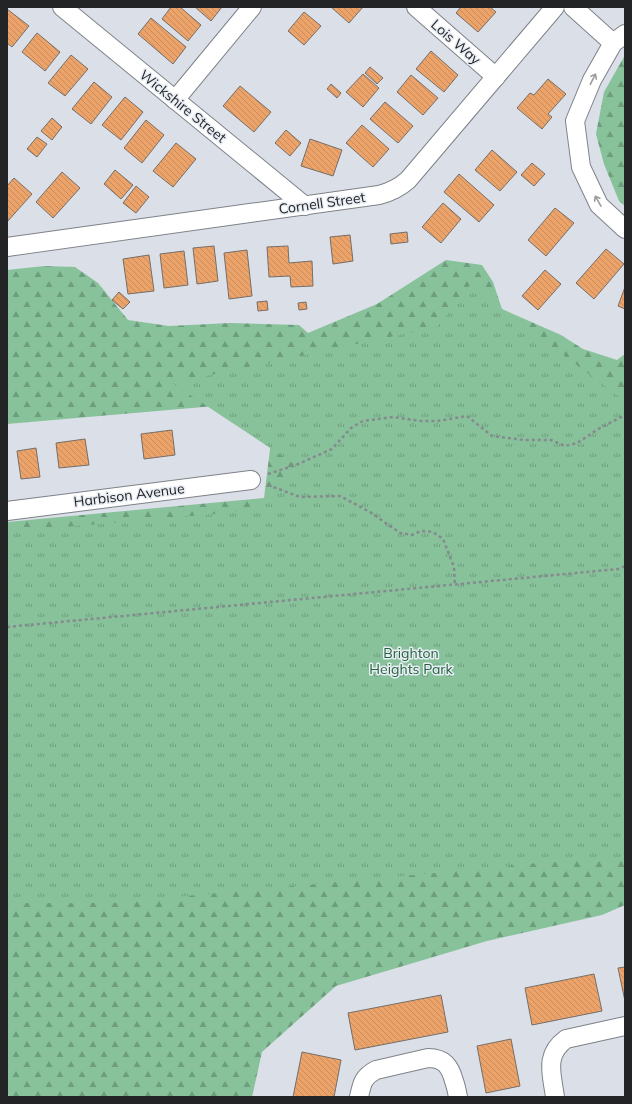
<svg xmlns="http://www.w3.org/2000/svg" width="632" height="1104" font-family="Mulish,sans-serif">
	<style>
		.forest { fill: url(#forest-firs) }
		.park { fill: url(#park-tufts) }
		.building { fill: url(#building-back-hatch); stroke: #756e69 }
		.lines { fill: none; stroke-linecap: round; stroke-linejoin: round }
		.minor-casing { stroke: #7e8289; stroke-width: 20 }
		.path { stroke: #86898e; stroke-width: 2.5; stroke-dasharray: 3 3; stroke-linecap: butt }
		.minor { stroke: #fff; stroke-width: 18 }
		.oneway { stroke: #9c9c9d }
		.labels { text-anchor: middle; stroke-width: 3; stroke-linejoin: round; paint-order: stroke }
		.street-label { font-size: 14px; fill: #222426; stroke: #e8edf4 }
		.park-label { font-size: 14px; fill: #25623e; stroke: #e8edf4 }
	</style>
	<defs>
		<pattern id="forest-firs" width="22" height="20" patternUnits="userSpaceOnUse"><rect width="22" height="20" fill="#87c29b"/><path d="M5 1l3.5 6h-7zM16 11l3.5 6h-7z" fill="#6e9d7e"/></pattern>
		<pattern id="park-tufts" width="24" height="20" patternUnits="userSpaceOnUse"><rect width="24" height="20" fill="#87c29b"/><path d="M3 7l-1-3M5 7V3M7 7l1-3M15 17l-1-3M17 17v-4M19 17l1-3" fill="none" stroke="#6e9d7e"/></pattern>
		<pattern id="building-back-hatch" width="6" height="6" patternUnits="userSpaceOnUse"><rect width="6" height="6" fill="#eca36a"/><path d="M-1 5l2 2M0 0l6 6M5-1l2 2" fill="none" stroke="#ca8c5c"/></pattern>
	</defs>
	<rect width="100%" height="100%" fill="#dbdfe7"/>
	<g class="forest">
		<path d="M625,55V206L619,201L604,164L596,134L604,92Z"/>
		<path d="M446,260L482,265L493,282L502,309L561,335L583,349L617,360L625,354V641L7,685V522L264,498L271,441L215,406L7,424V270L44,266L75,267L98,283L128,320L169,326L230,323L299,325L308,333L377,304Z"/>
		<path d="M7,732L625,785V905L602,915L487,941L336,986L262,1052L252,1097H12L7,1095Z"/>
	</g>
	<path class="park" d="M470,285L625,401V857L552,862L111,903H7V532L260,510L296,465L172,383L437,327Z"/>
	<g class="building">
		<path d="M171,7H180L201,25L188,41L162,19Z"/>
		<path d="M195,7H222L211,21Z"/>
		<path d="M331,7H363L349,23Z"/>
		<path d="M461,7H490L496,12L478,32L456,13Z"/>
		<path d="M7,9L29,26L12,47L7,43Z"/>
		<path d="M304,12L321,26L304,45L288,31Z"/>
		<path d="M151,18L186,47L173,64L138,34Z"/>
		<path d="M37,33L60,52L45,71L22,52Z"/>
		<path d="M431,51L458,75L444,92L416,69Z"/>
		<path d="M71,55L88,69L65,96L48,83Z"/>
		<path d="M370,67L383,78L377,84L365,73Z"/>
		<path d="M363,74L379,88L363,107L346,92Z"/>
		<path d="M411,75L438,98L423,115L397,92Z"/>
		<path d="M548,79L566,94L548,114L552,117L542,129L517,108L530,93L534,95Z"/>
		<path d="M94,82L112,97L91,124L72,109Z"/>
		<path d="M331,84L341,93L337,98L327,89Z"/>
		<path d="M240,86L271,112L254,132L223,106Z"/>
		<path d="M125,97L143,112L121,140L102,125Z"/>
		<path d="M385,102L413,126L398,143L370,119Z"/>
		<path d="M52,118L62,127L52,140L41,131Z"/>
		<path d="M146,120L164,135L142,163L124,148Z"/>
		<path d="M362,125L389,149L373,167L346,143Z"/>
		<path d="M286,130L301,143L290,156L275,143Z"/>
		<path d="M37,137L47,144L37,157L27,149Z"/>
		<path d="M310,139L342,150L333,176L301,166Z"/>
		<path d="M176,143L196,159L173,187L153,171Z"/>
		<path d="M492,150L517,172L500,191L475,170Z"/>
		<path d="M532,163L545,174L534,186L521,175Z"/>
		<path d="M115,170L133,185L121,199L104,184Z"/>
		<path d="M62,172L80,188L53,218L36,202Z"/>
		<path d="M459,174L494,205L479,222L444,192Z"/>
		<path d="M14,178L32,194L7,222V186Z"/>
		<path d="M136,186L149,197L136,213L123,203Z"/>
		<path d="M443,203L461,219L441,243L422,227Z"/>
		<path d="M555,208L574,223L546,256L528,240Z"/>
		<path d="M407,232L408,242L391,244L390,234Z"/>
		<path d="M350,235L353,261L333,264L330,237Z"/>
		<path d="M214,246L218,281L197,284L193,248Z"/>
		<path d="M288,246L289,263L312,261L313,286L291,287L290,276L269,277L267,247Z"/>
		<path d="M606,249L624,264L594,299L576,283Z"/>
		<path d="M247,250L252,296L229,299L224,253Z"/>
		<path d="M184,251L188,285L164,288L160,254Z"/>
		<path d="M149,255L154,291L128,294L123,259Z"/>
		<path d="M545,270L561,284L538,310L522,296Z"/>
		<path d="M625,287V309L618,306Z"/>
		<path d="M119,292L130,302L123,309L112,300Z"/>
		<path d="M267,301L268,310L258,311L257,302Z"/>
		<path d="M306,302L307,309L299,310L298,303Z"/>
		<path d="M172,430L175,455L144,459L141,434Z"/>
		<path d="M85,439L89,465L59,468L56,443Z"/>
		<path d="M36,448L40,477L21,479L17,451Z"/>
		<path d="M625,967V1001L618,968Z"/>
		<path d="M594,974L602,1011L532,1025L525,988Z"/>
		<path d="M441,995L448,1032L355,1050L348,1013Z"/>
		<path d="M511,1039L520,1086L486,1093L477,1046Z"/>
		<path d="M302,1052L341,1060L334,1097H293Z"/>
	</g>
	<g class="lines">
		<g class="minor-casing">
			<g id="minor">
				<path d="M62,7L305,206"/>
				<path d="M416,7L496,77"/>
				<path d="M573,7L613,43"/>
				<path d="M625,34L613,43L592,80L575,121L581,167L599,205L625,229"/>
				<path d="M175,100L252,7"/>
				<path d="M7,247L379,195C391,192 399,188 408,180L555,7"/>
				<path d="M7,511L251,480"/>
				<path d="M359,1097C362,1083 363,1077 376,1070L428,1058C444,1058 450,1066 454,1081C456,1086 457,1092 458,1097"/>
				<path d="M555,1097C552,1074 544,1055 566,1039L625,1026"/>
			</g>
		</g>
		<g class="path">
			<path d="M268,474L296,465L332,449L351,428L363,421L393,417L421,421H438L467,416L492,436L524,440H551L565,446L577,443L600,428L625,415"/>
			<path d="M268,485L300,497L340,496L370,512L400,533L412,535L421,531L433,532L443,539L454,567L455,585"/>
			<path d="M7,627L618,569L625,566"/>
		</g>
		<use href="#minor" class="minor"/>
	</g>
	<defs><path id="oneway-shaft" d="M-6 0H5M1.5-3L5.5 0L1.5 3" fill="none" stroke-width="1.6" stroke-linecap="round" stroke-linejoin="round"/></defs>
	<g class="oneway">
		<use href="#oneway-shaft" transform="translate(593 79) rotate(-63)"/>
		<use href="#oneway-shaft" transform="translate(598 201) rotate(-120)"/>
	</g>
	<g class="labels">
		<g class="street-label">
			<text transform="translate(456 42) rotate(41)" y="5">Lois Way</text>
			<text transform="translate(183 106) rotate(39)" y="5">Wickshire Street</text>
			<text transform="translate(322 203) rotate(-8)" y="5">Cornell Street</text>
			<text transform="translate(129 495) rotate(-7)" y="5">Harbison Avenue</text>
		</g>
		<g class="park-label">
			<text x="411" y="658">Brighton<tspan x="411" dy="16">Heights Park</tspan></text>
		</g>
	</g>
	<rect width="632" height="1104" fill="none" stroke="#222426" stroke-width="16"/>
</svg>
